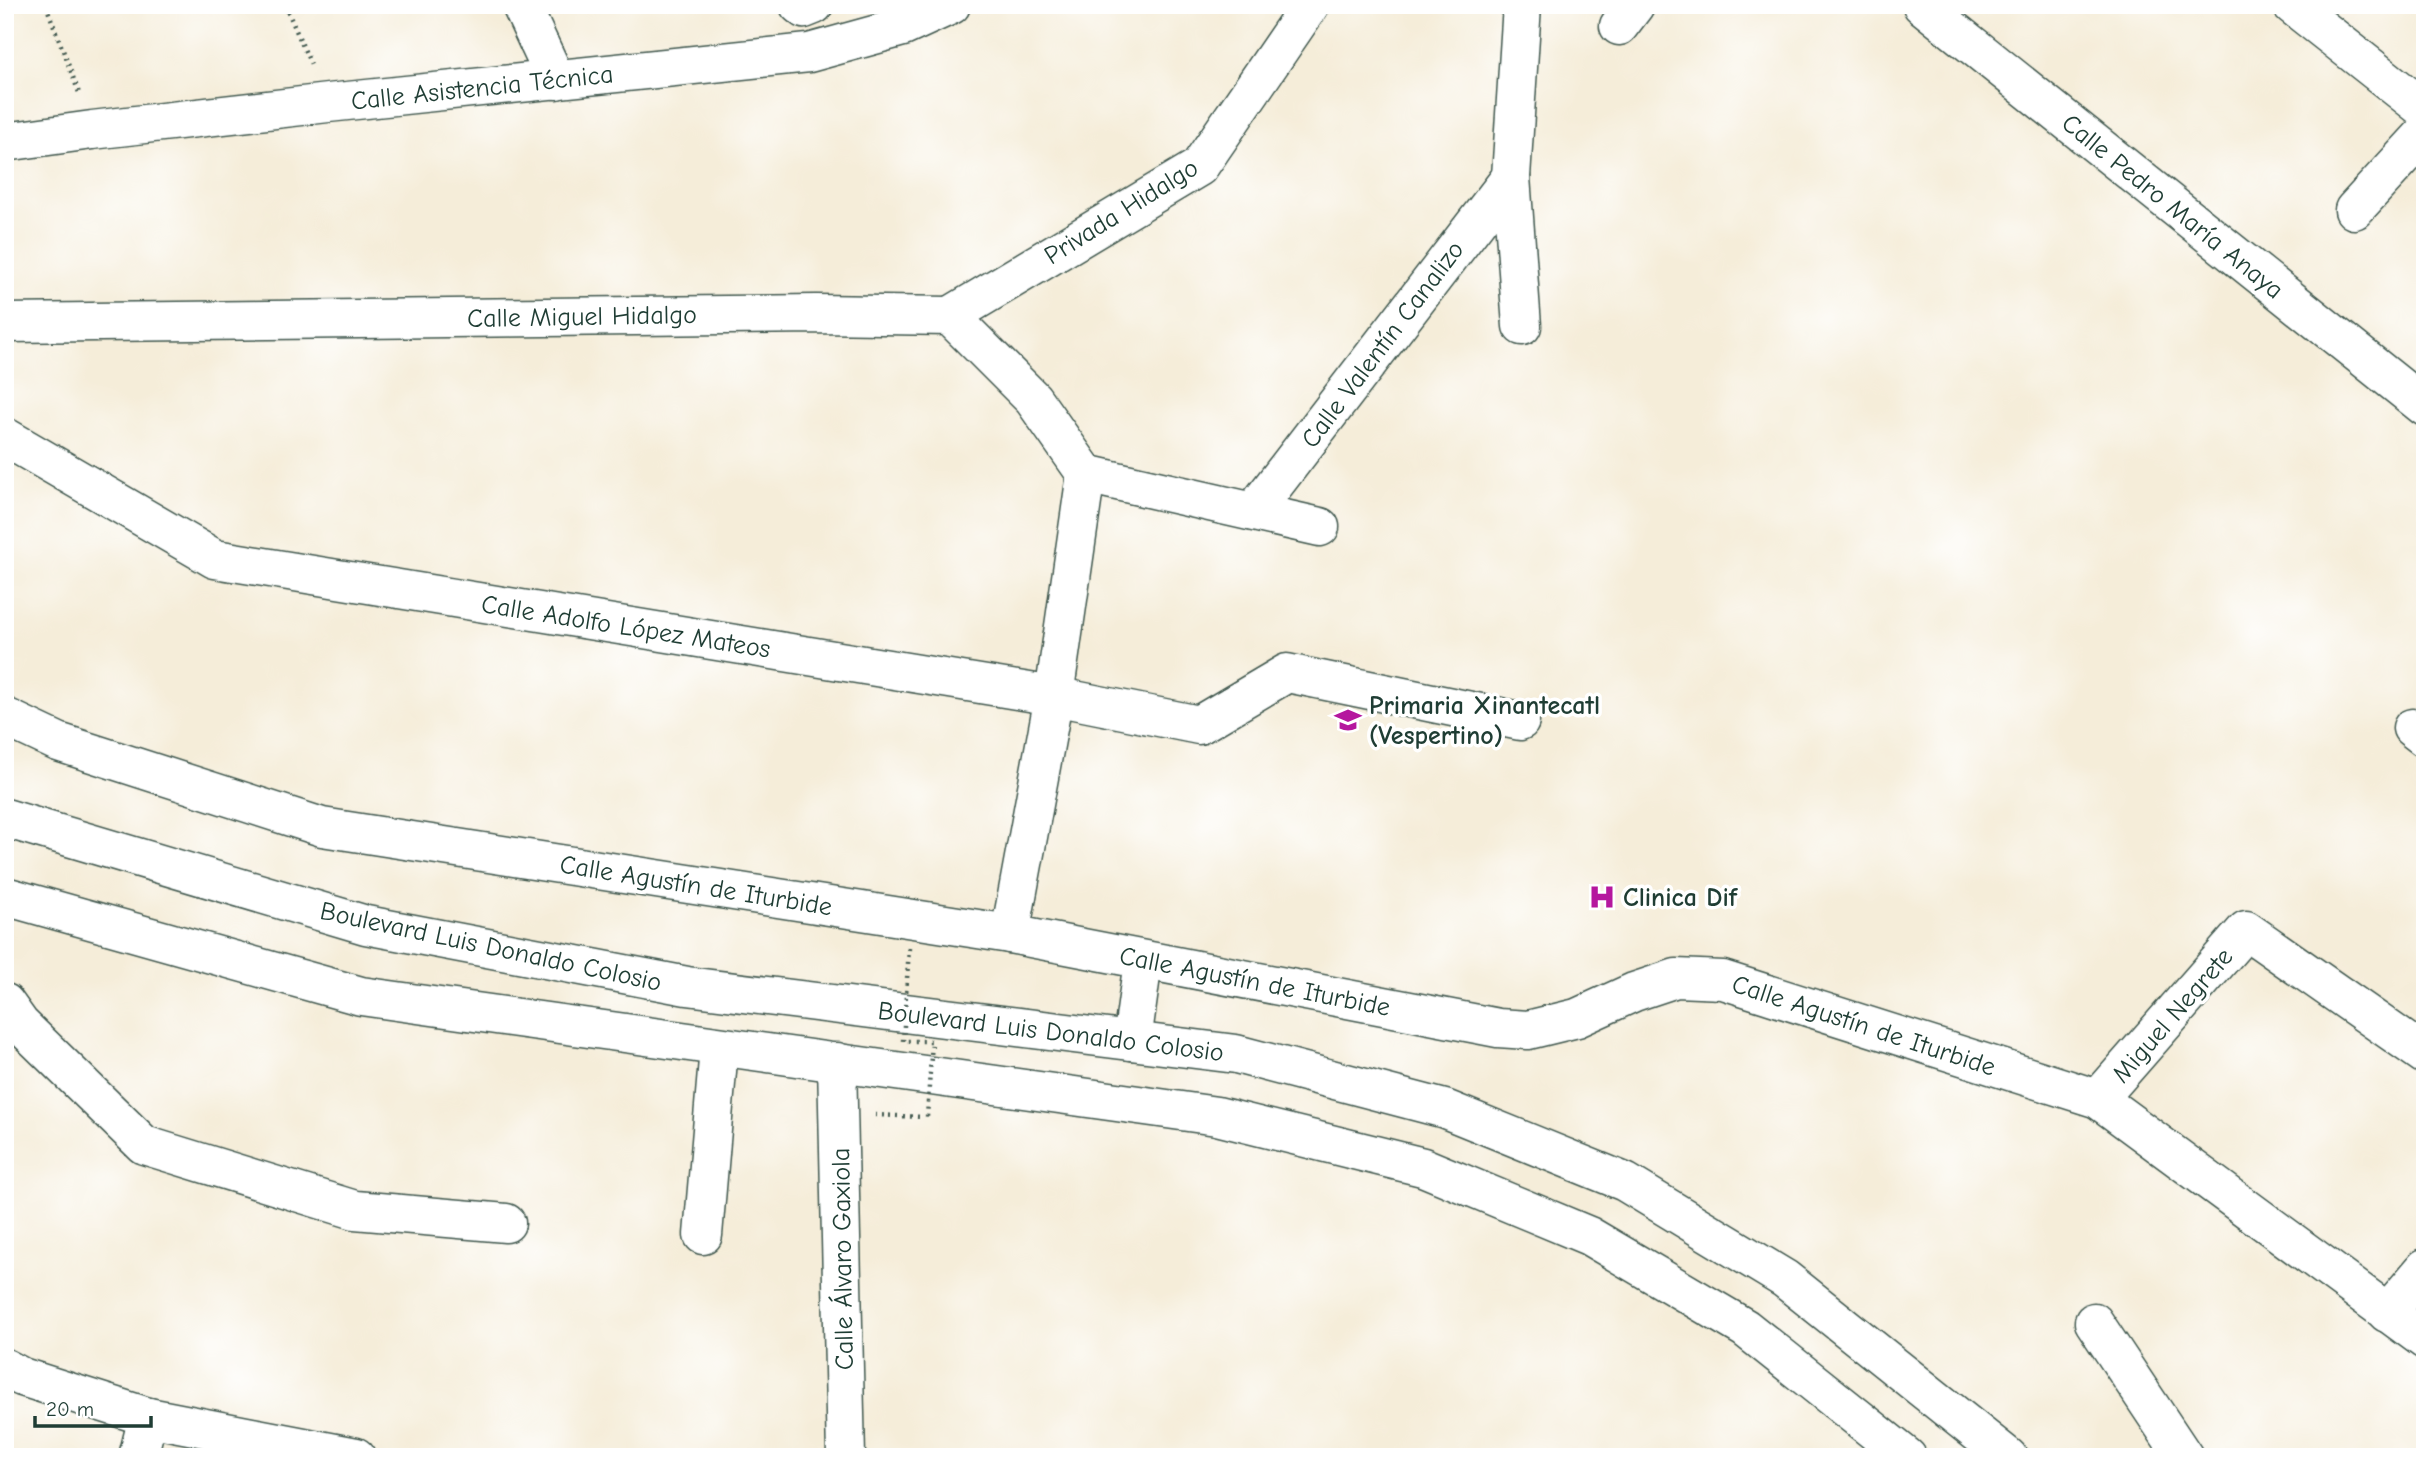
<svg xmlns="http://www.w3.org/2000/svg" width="2430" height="1462" font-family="'Comic Neue',sans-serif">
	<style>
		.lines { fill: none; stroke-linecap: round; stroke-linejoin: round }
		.minor-casing { stroke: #3f574d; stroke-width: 41 }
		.highway-casing { stroke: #3f574d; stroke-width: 41 }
		.path { stroke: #3f574d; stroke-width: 4.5; stroke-dasharray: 2 5; stroke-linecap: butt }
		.minor { stroke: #fff; stroke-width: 38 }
		.highway { stroke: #fff; stroke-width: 38 }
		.path-bridge { stroke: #3f574d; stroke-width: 4.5; stroke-dasharray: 2 5; stroke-linecap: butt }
		.labels { text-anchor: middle; stroke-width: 7; stroke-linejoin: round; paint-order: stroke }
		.street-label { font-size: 26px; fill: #1f3d34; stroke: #fff }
		.poi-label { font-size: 26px; font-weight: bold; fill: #1f3d34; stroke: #fff; text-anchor: start }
	</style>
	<rect width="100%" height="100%" fill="#fff"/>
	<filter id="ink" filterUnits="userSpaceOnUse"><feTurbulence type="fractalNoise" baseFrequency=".0143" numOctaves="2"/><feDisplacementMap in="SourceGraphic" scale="14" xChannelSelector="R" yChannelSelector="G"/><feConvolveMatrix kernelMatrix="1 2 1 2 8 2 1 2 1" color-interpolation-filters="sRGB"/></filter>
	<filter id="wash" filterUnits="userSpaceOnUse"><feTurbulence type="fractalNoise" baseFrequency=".00686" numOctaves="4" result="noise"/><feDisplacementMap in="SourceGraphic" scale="28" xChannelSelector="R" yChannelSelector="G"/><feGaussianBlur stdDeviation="1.57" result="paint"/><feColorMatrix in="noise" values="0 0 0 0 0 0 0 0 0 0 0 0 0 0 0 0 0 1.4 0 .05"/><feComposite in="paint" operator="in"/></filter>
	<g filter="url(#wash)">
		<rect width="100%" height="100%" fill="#f5edd9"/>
	</g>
	<g filter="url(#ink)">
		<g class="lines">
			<g class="minor-casing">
				<g id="minor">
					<path d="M521,5L556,80"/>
					<path d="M799,5L804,9L814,5"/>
					<path d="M1922,5L2425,407"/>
					<path d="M2292,5L2425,110"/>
					<path d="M1619,26L1635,5"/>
					<path d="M5,142L92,130L328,103L809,53L903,27L951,5"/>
					<path d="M2354,210L2425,133"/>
					<path d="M950,316L1199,167L1310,5"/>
					<path d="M5,323L816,314L950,316L1033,399L1086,474"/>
					<path d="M1522,326L1511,177L1522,5"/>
					<path d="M5,437L215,559L1054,696L1199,725L1287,673L1520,721"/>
					<path d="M1086,474L1320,527"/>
					<path d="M1254,511L1511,177"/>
					<path d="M5,717L58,742L322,827L1010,934L1498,1028L1528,1030L1577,1018L1634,992L1676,978L1723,980L2098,1099L2425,1340"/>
					<path d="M2412,728L2425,738"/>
					<path d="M1010,934L1054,696L1086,474"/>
					<path d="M5,1003L20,1024L144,1145L355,1210L506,1223"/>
					<path d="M1132,1041L1143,961"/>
					<path d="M837,1062L846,1457"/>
					<path d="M2098,1099L2246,930L2425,1055"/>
					<path d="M703,1235L719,1048"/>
					<path d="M2387,1313L2425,1268"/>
					<path d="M2094,1322L2184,1457"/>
					<path d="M5,1368L22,1377L148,1417L356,1457"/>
					<path d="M138,1457L148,1417"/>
				</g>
			</g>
			<g class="highway-casing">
				<g id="highway">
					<path d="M5,818L366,925L687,986L1236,1054L1445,1109L1625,1182L1785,1279L2008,1457"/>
					<path d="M5,896L361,996L1217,1116L1423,1167L1589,1236L1745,1328L1907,1457"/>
				</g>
			</g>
			<g class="path">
				<path d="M46,5L79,93"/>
				<path d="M285,5L311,65"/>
				<path d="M875,1115L923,1117"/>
			</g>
			<use href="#minor" class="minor"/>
			<use href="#highway" class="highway"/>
			<path class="path-bridge" d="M909,948L903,1041H932L927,1117"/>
		</g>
	</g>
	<defs>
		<g id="school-bare" transform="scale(2.1)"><path d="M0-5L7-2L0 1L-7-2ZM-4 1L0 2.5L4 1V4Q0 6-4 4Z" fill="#b5179e" stroke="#fff" stroke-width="2.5" paint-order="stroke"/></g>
		<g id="hospital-bare" transform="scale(2.1)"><path d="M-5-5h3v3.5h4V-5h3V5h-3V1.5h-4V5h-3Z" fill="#b5179e" stroke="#fff" stroke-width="2.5" paint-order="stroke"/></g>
	</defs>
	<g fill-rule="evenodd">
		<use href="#school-bare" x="1348" y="720"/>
		<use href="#hospital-bare" x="1602" y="897"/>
	</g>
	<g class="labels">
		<g class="street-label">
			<text transform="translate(482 87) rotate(-6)" y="9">Calle Asistencia Técnica</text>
			<text transform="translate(2173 206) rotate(39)" y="9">Calle Pedro María Anaya</text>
			<text transform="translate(1121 211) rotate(-32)" y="9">Privada Hidalgo</text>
			<text transform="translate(582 316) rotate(-1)" y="9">Calle Miguel Hidalgo</text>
			<text transform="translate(1382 344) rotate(-53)" y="9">Calle Valentín Canalizo</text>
			<text transform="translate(626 626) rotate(9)" y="9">Calle Adolfo López Mateos</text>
			<text transform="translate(696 885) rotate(9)" y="9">Calle Agustín de Iturbide</text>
			<text transform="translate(491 946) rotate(12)" y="9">Boulevard Luis Donaldo Colosio</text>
			<text transform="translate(1255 981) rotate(11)" y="9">Calle Agustín de Iturbide</text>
			<text transform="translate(2172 1015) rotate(-49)" y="9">Miguel Negrete</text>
			<text transform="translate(1864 1025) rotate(18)" y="9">Calle Agustín de Iturbide</text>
			<text transform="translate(1051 1031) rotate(7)" y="9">Boulevard Luis Donaldo Colosio</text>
			<text transform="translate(842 1259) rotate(-91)" y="9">Calle Álvaro Gaxiola</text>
		</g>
		<g class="poi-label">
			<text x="1369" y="714">Primaria Xinantecatl<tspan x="1369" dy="30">(Vespertino)</tspan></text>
			<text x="1623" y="906">Clinica Dif</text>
		</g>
	</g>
	<rect width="2430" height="1462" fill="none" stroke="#fff" stroke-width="28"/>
	<path d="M35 1416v10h116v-10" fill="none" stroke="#1f3d34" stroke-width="3.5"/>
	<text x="46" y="1416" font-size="21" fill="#1f3d34" stroke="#ffffff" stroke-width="5" paint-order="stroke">20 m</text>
</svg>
